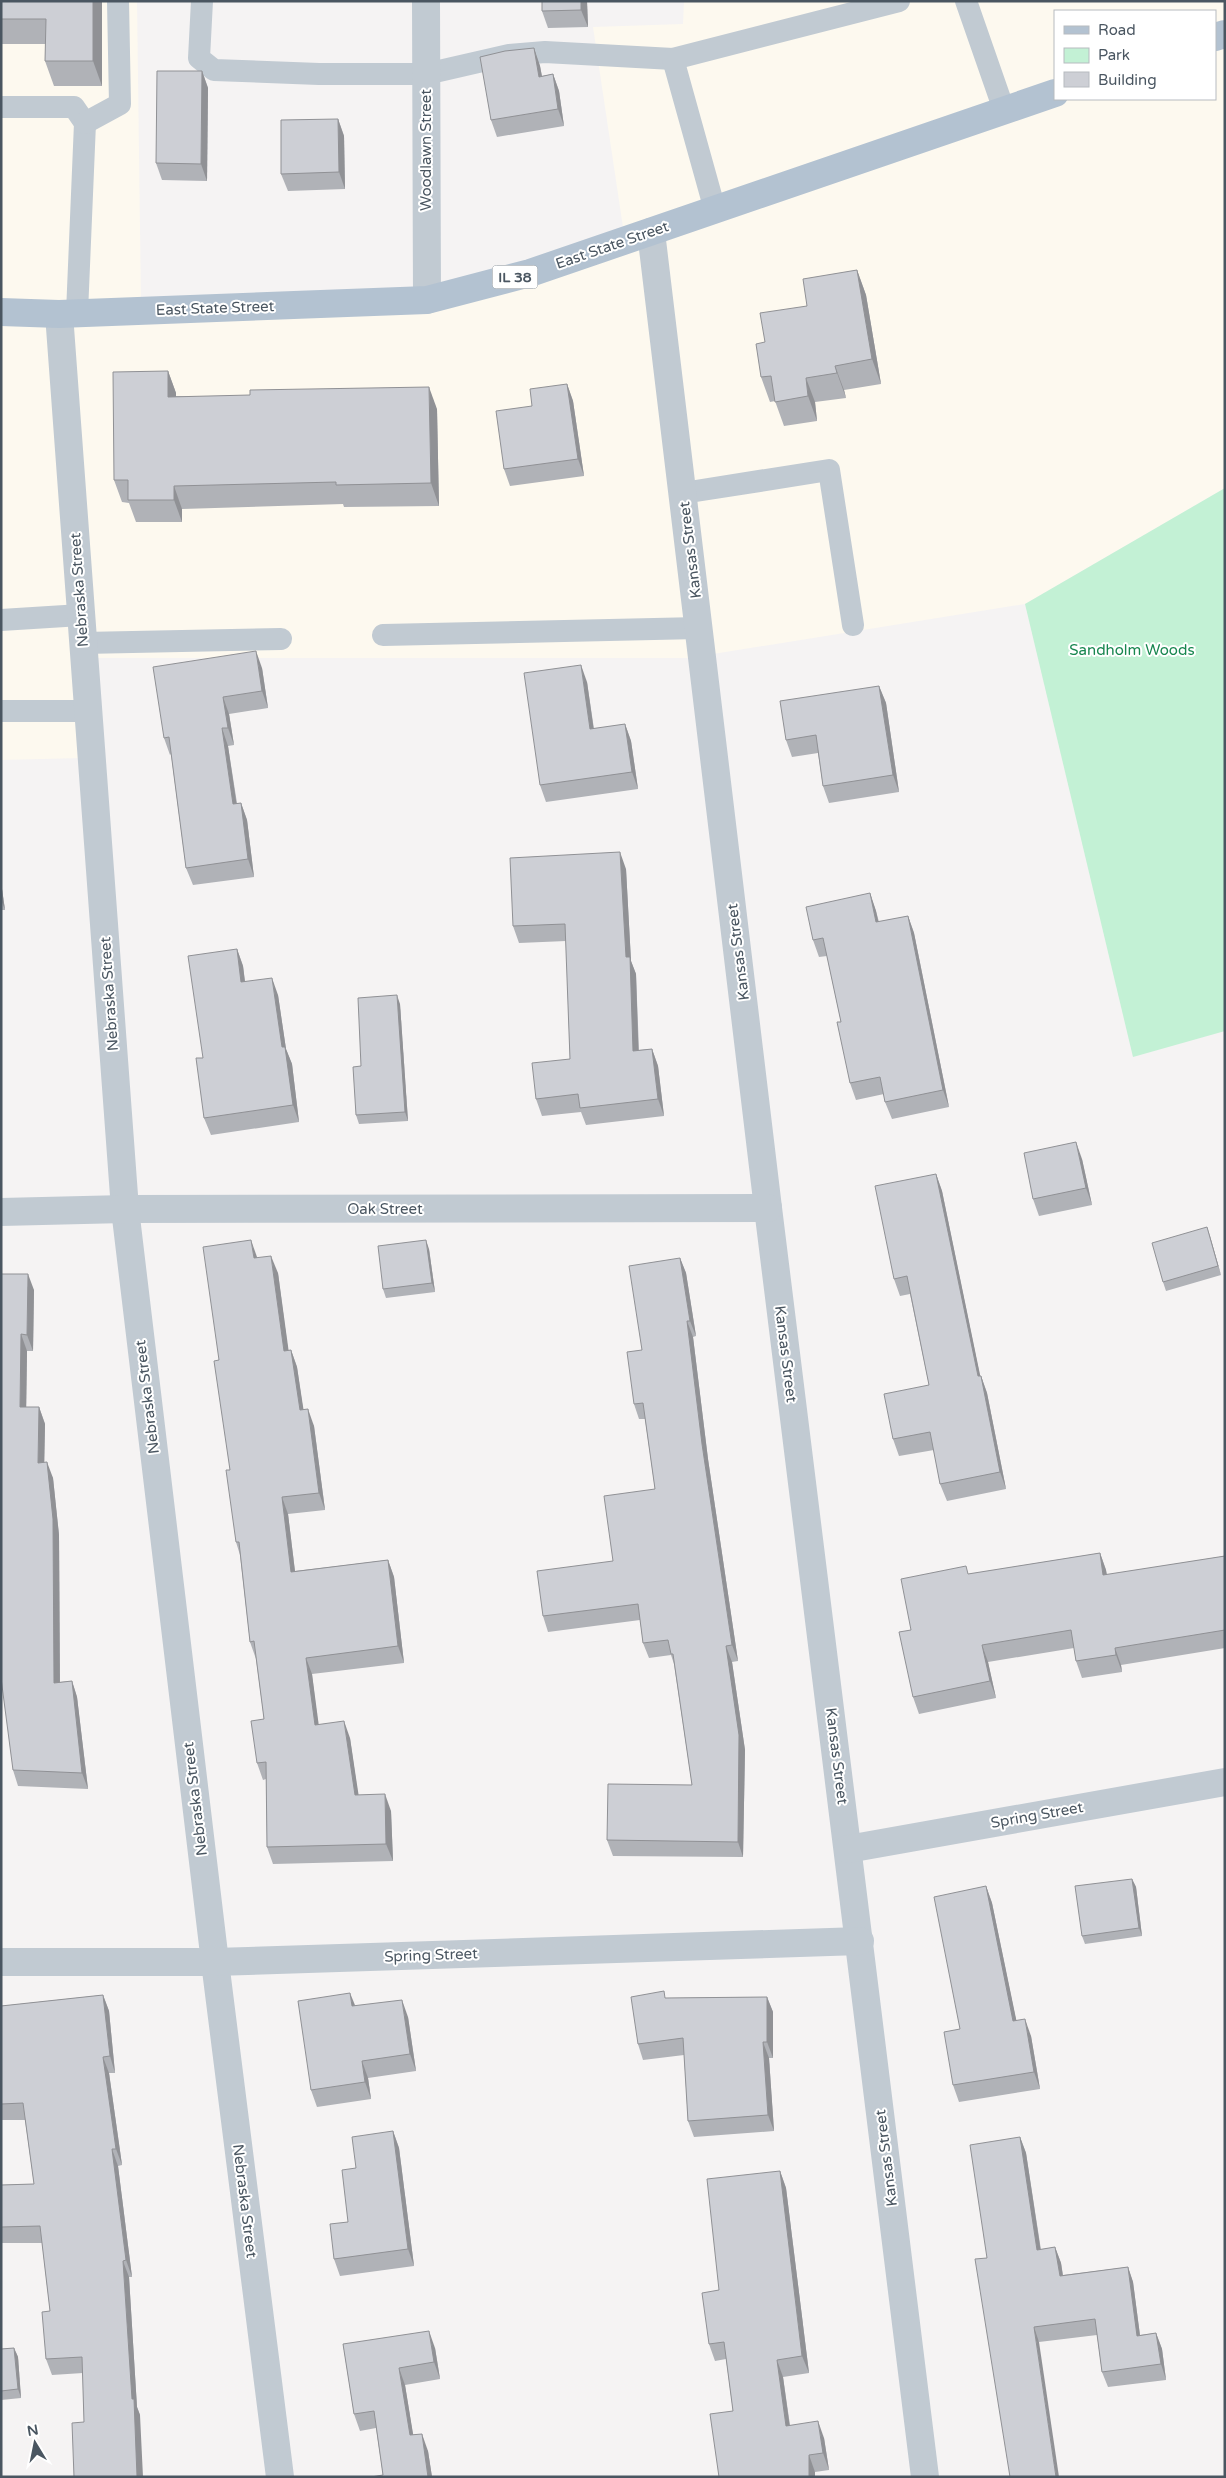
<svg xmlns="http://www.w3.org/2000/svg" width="1226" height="2478" font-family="'Varela Round',sans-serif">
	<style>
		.commercial { fill: #fdf9ef }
		.green { fill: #c3f1d5 }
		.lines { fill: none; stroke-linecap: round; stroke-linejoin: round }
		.lane { stroke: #c1cad2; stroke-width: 22 }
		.street { stroke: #c1cad2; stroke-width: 28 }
		.primary { stroke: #b3c2d1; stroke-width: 28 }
		.wall { fill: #b0b2b7 }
		.shaded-wall { fill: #909195 }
		.building { fill: #cdcfd5; stroke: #909195 }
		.labels { text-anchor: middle; stroke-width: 4; stroke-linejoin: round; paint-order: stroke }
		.shield { fill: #fff; stroke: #808990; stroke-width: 1 }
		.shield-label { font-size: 14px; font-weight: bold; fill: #4a5661 }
		.street-label { font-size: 15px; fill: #4a5661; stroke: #fff }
		.park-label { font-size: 15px; fill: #17864f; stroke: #fff }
	</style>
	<rect width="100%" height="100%" fill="#f5f3f3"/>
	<g class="commercial">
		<path d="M1,1H137L141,304L1,302Z"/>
		<path d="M684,1H1225V26L1215,29V11H1055V85L624,234L593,27L683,24Z"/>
		<path d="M1225,44V488L1025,604L713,654L665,239L1071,99H1215V48Z"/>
		<path d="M643,244L689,658H96L82,758L1,760V321L428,310Z"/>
	</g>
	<path class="green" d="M1225,488V1031L1133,1057L1025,604Z"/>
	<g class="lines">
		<g class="lane">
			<path d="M202,1L199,58L214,70L319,74H426L509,55L545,52L673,59"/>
			<path d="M966,1L1004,110"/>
			<path d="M1,107H74L85,123L77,313"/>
			<path d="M85,123L120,104L118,1"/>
			<path d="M715,210L673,59L899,1"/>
			<path d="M683,493L829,470L853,625"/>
			<path d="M1,620L81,615"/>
			<path d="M383,635L699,628"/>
			<path d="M83,643L281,639"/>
			<path d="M1,711H88"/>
		</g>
		<g class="street">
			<path d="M426,1L427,300"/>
			<path d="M651,232L768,1208L925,2477"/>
			<path d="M59,314L125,1209L215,1962L280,2477"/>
			<path d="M1,1212L125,1209L768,1208"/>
			<path d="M848,1849L1225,1782"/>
			<path d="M1,1962H215L860,1941"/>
		</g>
		<g class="primary">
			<path d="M1215,37L1225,34"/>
			<path d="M1,312L59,314L427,300L530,273L1055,93"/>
		</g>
	</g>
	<g class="wall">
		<path d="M1,1H102V86H54L45,61L46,44H1Z"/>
		<path d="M587,1L588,27L548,28L542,11Z"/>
		<path d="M534,48L540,66L542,76L553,74L559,91L564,126L497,137L491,120Z"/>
		<path d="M202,71L208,88L207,181L162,180L156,163Z"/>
		<path d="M338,119L344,136L345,189L288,191L281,174Z"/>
		<path d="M857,270L866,295L881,384L844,390L846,398L815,402L817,421L784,426L775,401L770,402L761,377L765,342L807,306Z"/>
		<path d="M168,371L176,393V396L437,409L439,506L344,507L343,504L182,509V522H136L129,503L122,502L114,480Z"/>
		<path d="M567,384L573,401L584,476L510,486L504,469L532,406Z"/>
		<path d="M262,668L268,708L229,714L234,745L228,746L237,803H241L247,820L254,877L193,885L186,868L171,754L170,755L164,738Z"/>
		<path d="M587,682L594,729L625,724L631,741L638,789L546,802L540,785Z"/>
		<path d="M879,686L886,703L899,792L829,803L823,786L818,753L792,757L786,740Z"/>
		<path d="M626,869L631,961L636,974L639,1050L652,1049L658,1066L664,1116L586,1125L581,1112L542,1116L536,1099L570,1059L566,941L519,943L513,926Z"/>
		<path d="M1,882L5,910H1Z"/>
		<path d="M870,893L876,911L879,922L908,916L914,933L949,1107L892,1119L885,1102L884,1094L856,1100L850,1083L841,1022L827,956L819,957L813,940Z"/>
		<path d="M237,949L243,966L245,981L278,995L286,1049L292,1064L299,1122L211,1135L204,1118L203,1058Z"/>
		<path d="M400,1004L408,1121L359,1124L356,1115L361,1066Z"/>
		<path d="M1082,1159L1092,1205L1039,1216L1033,1199Z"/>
		<path d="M936,1174L942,1191L980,1376H981L987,1393L1006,1489L947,1501L940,1484L934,1450L899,1456L893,1439L929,1385L910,1294L900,1296L894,1279Z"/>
		<path d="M1207,1227L1221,1275L1166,1291L1163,1282Z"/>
		<path d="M429,1249L435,1292L386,1298L383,1289Z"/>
		<path d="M257,1258L278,1273L288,1350H291L297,1367L303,1409L314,1426L325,1510L288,1514L295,1571L388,1560L394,1577L404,1663L312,1674L318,1724L350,1738L358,1795L391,1811L393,1861L273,1864L267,1847L266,1779L263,1780L257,1763L264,1719L256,1659L250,1642L240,1555L236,1542L230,1470L219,1360Z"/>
		<path d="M680,1258L686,1273L696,1336L693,1337L708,1459L738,1661L732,1662L745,1750L743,1857L613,1856L607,1840L692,1785L674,1664L671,1655L649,1658L643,1643L640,1620L548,1632L543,1616L613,1561L655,1489L645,1419H639L634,1404L642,1350Z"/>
		<path d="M1,1274L34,1290L33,1351H27L26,1407H39L45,1424L44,1462L53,1478L59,1535L60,1682L72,1681L77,1697L88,1789L18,1786L13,1770Z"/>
		<path d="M1100,1553L1106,1570L1107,1575L1225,1556V1648L1121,1665L1122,1672L1082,1678L1076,1661L1074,1648L988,1662L996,1698L919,1714L913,1697L911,1630L969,1574Z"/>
		<path d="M1132,1879L1136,1887L1142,1936L1085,1944L1082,1936Z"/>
		<path d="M986,1886L992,1903L1016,2020L1031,2036L1040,2089L959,2102L953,2085L960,2029Z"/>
		<path d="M103,1995L109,2011L115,2073H109L122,2165L118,2166L132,2277H129L137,2407L140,2415L84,2422L83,2373L52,2375L46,2359L50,2311L42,2243H1V2185L34,2184L25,2120H1V2006Z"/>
		<path d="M767,1997L773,2012V2058H769L774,2131L694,2137L688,2121L684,2055L643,2060L638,2044L667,1998Z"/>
		<path d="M355,2006L408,2017L416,2071L368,2078L371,2099L317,2107L311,2090Z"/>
		<path d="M393,2131L399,2148L414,2266L340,2276L334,2259L348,2222L356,2168Z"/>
		<path d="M1020,2137L1026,2153L1041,2250L1055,2247L1061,2263L1063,2275L1128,2267L1133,2282L1140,2335L1156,2333L1162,2349L1166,2380L1108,2387L1102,2372L1097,2335L1039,2342L987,2258Z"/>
		<path d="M780,2171L786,2188L809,2373L783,2377L790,2425L824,2438L829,2470L815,2472L733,2411L726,2359L715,2361L709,2344L719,2290Z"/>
		<path d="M343,2344L435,2348L440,2379L405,2385L413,2435L428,2451L432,2477H371L383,2475L376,2428L360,2431L354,2414Z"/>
		<path d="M14,2348L18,2357L21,2398L1,2400V2349Z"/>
	</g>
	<g class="shaded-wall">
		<path d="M93,1H102V86L93,61Z"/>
		<path d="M581,1H587L588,27L581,10Z"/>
		<path d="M534,48L540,66L545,94L539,77Z"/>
		<path d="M202,71L208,88L207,181L201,164Z"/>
		<path d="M553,74L559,91L564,126L558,109Z"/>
		<path d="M338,119L344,136L345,189L339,172Z"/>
		<path d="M857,270L866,295L881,384L872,359Z"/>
		<path d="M835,366L844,390L846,398L837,373Z"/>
		<path d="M168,371L176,393V419L168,397Z"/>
		<path d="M806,378L815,402L817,421L808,396Z"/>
		<path d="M567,384L573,401L584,476L578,459Z"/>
		<path d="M429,387L437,409L439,506L431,483Z"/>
		<path d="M174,486L182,509V522L174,500Z"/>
		<path d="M256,651L262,668L268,708L262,691Z"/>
		<path d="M581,665L587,682L596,746L590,729Z"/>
		<path d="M879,686L886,703L899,792L893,775Z"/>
		<path d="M223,697L229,714L234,745L228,728Z"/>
		<path d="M625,724L631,741L638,789L632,772Z"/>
		<path d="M222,728L228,746L239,821L233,804Z"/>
		<path d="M241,803L247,820L254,877L248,859Z"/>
		<path d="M620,852L626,869L631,961L636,974L639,1068L633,1051L626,957Z"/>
		<path d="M1,882L5,910L1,900Z"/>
		<path d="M870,893L876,911L882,939L876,922Z"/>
		<path d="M908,916L914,933L949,1107L943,1090Z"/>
		<path d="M237,949L243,966L247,999L241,982Z"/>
		<path d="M272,978L278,995L286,1049L292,1064L299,1122L293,1105L282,1047Z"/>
		<path d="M397,995L400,1004L408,1121L405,1112Z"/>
		<path d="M652,1049L658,1066L664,1116L658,1099Z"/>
		<path d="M1076,1142L1082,1159L1092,1205L1086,1188Z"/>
		<path d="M936,1174L942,1191L984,1394L978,1376Z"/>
		<path d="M1207,1227L1210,1236L1221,1275L1218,1266Z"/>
		<path d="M251,1240L257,1257L260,1275L254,1258Z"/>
		<path d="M426,1240L429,1249L435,1292L432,1283Z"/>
		<path d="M271,1256L278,1273L291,1368L284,1351Z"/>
		<path d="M680,1258L686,1273L696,1336L690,1321Z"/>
		<path d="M28,1274L34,1290L33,1351L27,1335Z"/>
		<path d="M687,1321L693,1337L708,1459L738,1661L732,1645L702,1444Z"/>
		<path d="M21,1334L27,1351L26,1424L20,1407Z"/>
		<path d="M291,1350L297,1367L306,1426L300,1410Z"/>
		<path d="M981,1376L987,1393L1006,1489L1000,1472Z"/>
		<path d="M39,1407L45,1424L44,1479L38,1463Z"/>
		<path d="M308,1409L314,1426L325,1510L319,1493Z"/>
		<path d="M47,1462L53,1478L59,1535L60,1699L54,1683Z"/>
		<path d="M282,1497L288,1514L297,1588L291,1572Z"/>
		<path d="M1100,1553L1106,1570L1109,1592L1103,1575Z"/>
		<path d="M388,1560L394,1577L404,1663L398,1646Z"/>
		<path d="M982,1645L988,1662L996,1698L990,1681Z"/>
		<path d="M726,1646L732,1662L745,1750L743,1857L738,1842Z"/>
		<path d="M1115,1648L1121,1665L1122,1672L1116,1655Z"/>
		<path d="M306,1658L312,1674L321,1742L315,1725Z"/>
		<path d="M72,1681L77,1697L88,1789L82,1773Z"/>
		<path d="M344,1721L350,1738L361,1811L355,1795Z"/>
		<path d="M385,1794L391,1811L393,1861L386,1844Z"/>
		<path d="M1132,1879L1136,1887L1142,1936L1139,1928Z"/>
		<path d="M986,1886L992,1903L1020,2038L1013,2021Z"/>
		<path d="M350,1993L357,2010L352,2006Z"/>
		<path d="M103,1995L109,2011L115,2073L110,2056Z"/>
		<path d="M767,1997L773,2012V2058L767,2042Z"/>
		<path d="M402,2000L408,2017L416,2071L410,2054Z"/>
		<path d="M1025,2019L1031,2036L1040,2089L1034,2072Z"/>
		<path d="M763,2042L769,2058L774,2131L768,2115Z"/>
		<path d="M103,2057L109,2073L122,2165L116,2149Z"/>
		<path d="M362,2061L368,2078L371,2099L365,2082Z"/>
		<path d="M393,2131L399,2148L414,2266L408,2249Z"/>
		<path d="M1020,2137L1026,2153L1043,2266L1037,2250Z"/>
		<path d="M112,2149L118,2166L132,2277L126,2260Z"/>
		<path d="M780,2171L786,2188L809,2373L802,2356Z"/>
		<path d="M1055,2247L1061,2263L1065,2291L1060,2276Z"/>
		<path d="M123,2261L129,2277L137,2407L140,2415L143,2477H137Z"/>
		<path d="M1128,2267L1133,2282L1142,2351L1137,2336Z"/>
		<path d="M1034,2327L1039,2342L1059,2477H1056Z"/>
		<path d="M429,2331L435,2348L440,2379L434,2362Z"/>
		<path d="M1156,2333L1162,2349L1166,2380L1161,2364Z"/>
		<path d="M14,2348L18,2357L21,2398L18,2389Z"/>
		<path d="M777,2360L783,2377L792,2443L786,2426Z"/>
		<path d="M399,2368L405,2385L416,2452L410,2435Z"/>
		<path d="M818,2421L824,2438L829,2470L823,2453Z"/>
		<path d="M422,2434L428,2451L432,2477H428Z"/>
		<path d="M809,2455L815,2472V2477H809Z"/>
	</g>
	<g class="building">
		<path d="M1,1H93V61H45L46,19H1Z"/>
		<path d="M542,1H581V10L542,11Z"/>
		<path d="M534,48L539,77L553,74L558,109L491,120L480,57L505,51Z"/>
		<path d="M157,71H202L201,164L156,163Z"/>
		<path d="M338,119L339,172L281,174V120Z"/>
		<path d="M857,270L872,359L835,366L837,373L806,378L808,396L775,402L771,376L761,377L756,344L765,342L760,313L807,306L803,279Z"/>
		<path d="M168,371V397L250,395V390L429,387L431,483L336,485V482L174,486V500H128V480H114L113,372Z"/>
		<path d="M567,384L578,459L504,469L496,411L532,406L530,389Z"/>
		<path d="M256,651L262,691L223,697L228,728H222L233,804L241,803L248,859L186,868L169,737L164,738L153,667Z"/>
		<path d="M581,665L590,729L625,724L632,772L540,785L524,673Z"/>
		<path d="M879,686L893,775L823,786L816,735L786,740L780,701Z"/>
		<path d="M620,852L626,957H630L633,1051L652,1049L658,1099L580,1108L578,1094L536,1099L532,1063L570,1059L565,924L513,926L510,858Z"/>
		<path d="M870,893L876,922L908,916L943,1090L885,1102L880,1077L850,1083L837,1022H841L823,938L813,940L806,907Z"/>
		<path d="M237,949L241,982L272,978L282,1047H285L293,1105L204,1118L196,1058H203L188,956Z"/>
		<path d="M397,995L405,1112L356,1115L353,1067L361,1066L358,998Z"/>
		<path d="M1076,1142L1086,1188L1033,1199L1024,1153Z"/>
		<path d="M936,1174L978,1376H981L1000,1472L940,1484L930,1432L893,1439L884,1394L929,1385L907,1276L894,1279L875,1186Z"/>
		<path d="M1207,1227L1218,1266L1163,1282L1152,1243Z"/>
		<path d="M251,1240L254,1258L271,1256L284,1351L291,1350L300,1410L308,1409L319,1493L282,1497L291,1572L388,1560L398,1646L306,1658L315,1725L344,1721L355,1795L385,1794L386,1844L267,1847L266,1762L257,1763L251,1721L264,1719L254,1641L250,1642L239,1542H236L226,1470H230L214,1361L219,1360L203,1247Z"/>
		<path d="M426,1240L432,1283L383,1289L378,1246Z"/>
		<path d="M680,1258L690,1321H687L702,1444L732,1645L726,1646L739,1735L738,1842L607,1840L608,1784L692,1785L673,1654H671L668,1640L643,1643L638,1604L543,1616L537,1571L613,1561L604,1496L655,1489L643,1403L634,1404L627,1352L642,1350L629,1266Z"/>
		<path d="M1,1274H28L27,1335L21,1334L20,1407H39L38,1463L47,1462L53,1519L54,1683L72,1681L82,1773L13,1770L1,1678Z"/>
		<path d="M1100,1553L1103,1575L1225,1556V1630L1115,1648L1116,1655L1076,1661L1071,1630L982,1645L990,1681L913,1697L899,1632L911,1630L901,1579L966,1566L968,1574Z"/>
		<path d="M1132,1879L1139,1928L1082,1936L1075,1886Z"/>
		<path d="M986,1886L1013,2021L1025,2019L1034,2072L953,2085L944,2032L960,2029L934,1897Z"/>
		<path d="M664,1991L665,1998L767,1997V2042H763L768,2115L688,2121L683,2038L638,2044L631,1997Z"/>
		<path d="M350,1993L352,2006L402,2000L410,2054L362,2061L365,2082L311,2090L298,2001Z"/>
		<path d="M103,1995L110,2056L103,2057L116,2149H112L126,2260L123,2261L132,2399H134L137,2477H74L72,2423L84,2422L82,2357L46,2359L42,2312L50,2311L40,2226L1,2227V2185L34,2184L23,2103L1,2104V2006Z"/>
		<path d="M393,2131L408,2249L334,2259L330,2224L348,2222L342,2170L356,2168L352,2137Z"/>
		<path d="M1020,2137L1037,2250L1055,2247L1060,2276L1128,2267L1137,2336L1156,2333L1161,2364L1102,2372L1095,2319L1034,2327L1056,2477H1010L975,2259L987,2258L970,2145Z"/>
		<path d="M780,2171L802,2356L777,2360L786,2426L818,2421L823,2453L809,2455V2477H719L710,2414L733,2411L724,2342L709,2344L702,2293L719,2290L707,2179Z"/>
		<path d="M429,2331L434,2362L399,2368L410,2435L422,2434L428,2477H371L383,2475L374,2411L354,2414L343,2344Z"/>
		<path d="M14,2348L18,2389L1,2391V2349Z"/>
	</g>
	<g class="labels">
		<rect class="shield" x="492.5" y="265.5" width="45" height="23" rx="4"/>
		<g class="shield-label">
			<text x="515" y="282">IL 38</text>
		</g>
		<g class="street-label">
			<text transform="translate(426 150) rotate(-90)" y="5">Woodlawn Street</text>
			<text transform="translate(612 245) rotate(-19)" y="5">East State Street</text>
			<text transform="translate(215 308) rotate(-2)" y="5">East State Street</text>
			<text transform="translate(690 550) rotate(-97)" y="5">Kansas Street</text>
			<text transform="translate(79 590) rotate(-94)" y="5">Nebraska Street</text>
			<text transform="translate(738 952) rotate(-97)" y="5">Kansas Street</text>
			<text transform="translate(109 994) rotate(-94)" y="5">Nebraska Street</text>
			<text x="385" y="1214">Oak Street</text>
			<text transform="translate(786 1354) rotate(83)" y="5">Kansas Street</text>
			<text transform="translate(147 1397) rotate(-97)" y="5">Nebraska Street</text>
			<text transform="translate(837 1756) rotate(83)" y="5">Kansas Street</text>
			<text transform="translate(195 1799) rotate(-97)" y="5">Nebraska Street</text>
			<text transform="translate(1037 1815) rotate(-10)" y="5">Spring Street</text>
			<text transform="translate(431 1955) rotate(-2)" y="5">Spring Street</text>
			<text transform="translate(886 2158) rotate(-97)" y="5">Kansas Street</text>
			<text transform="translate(245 2201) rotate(83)" y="5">Nebraska Street</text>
		</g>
		<g class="park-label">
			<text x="1132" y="655">Sandholm Woods</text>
		</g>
	</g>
	<rect width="1226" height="2478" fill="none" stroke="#4a5661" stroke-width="5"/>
	<rect x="1054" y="10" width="162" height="90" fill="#ffffff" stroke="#b7bbc0"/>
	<rect x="1064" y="26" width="25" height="8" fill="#b3c2d1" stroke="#b7bbc0"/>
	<text x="1098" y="35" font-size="15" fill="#4a5661">Road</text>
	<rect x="1064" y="48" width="25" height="15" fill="#c3f1d5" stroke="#b7bbc0"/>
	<text x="1098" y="60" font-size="15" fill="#4a5661">Park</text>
	<rect x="1064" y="72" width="25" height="15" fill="#cdcfd5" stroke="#b7bbc0"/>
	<text x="1098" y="85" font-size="15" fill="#4a5661">Building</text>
	<g transform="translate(35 2443) rotate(350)" stroke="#ffffff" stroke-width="4" paint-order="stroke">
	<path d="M0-4L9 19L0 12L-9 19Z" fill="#4a5661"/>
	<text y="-8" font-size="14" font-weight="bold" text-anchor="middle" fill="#4a5661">N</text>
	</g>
</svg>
